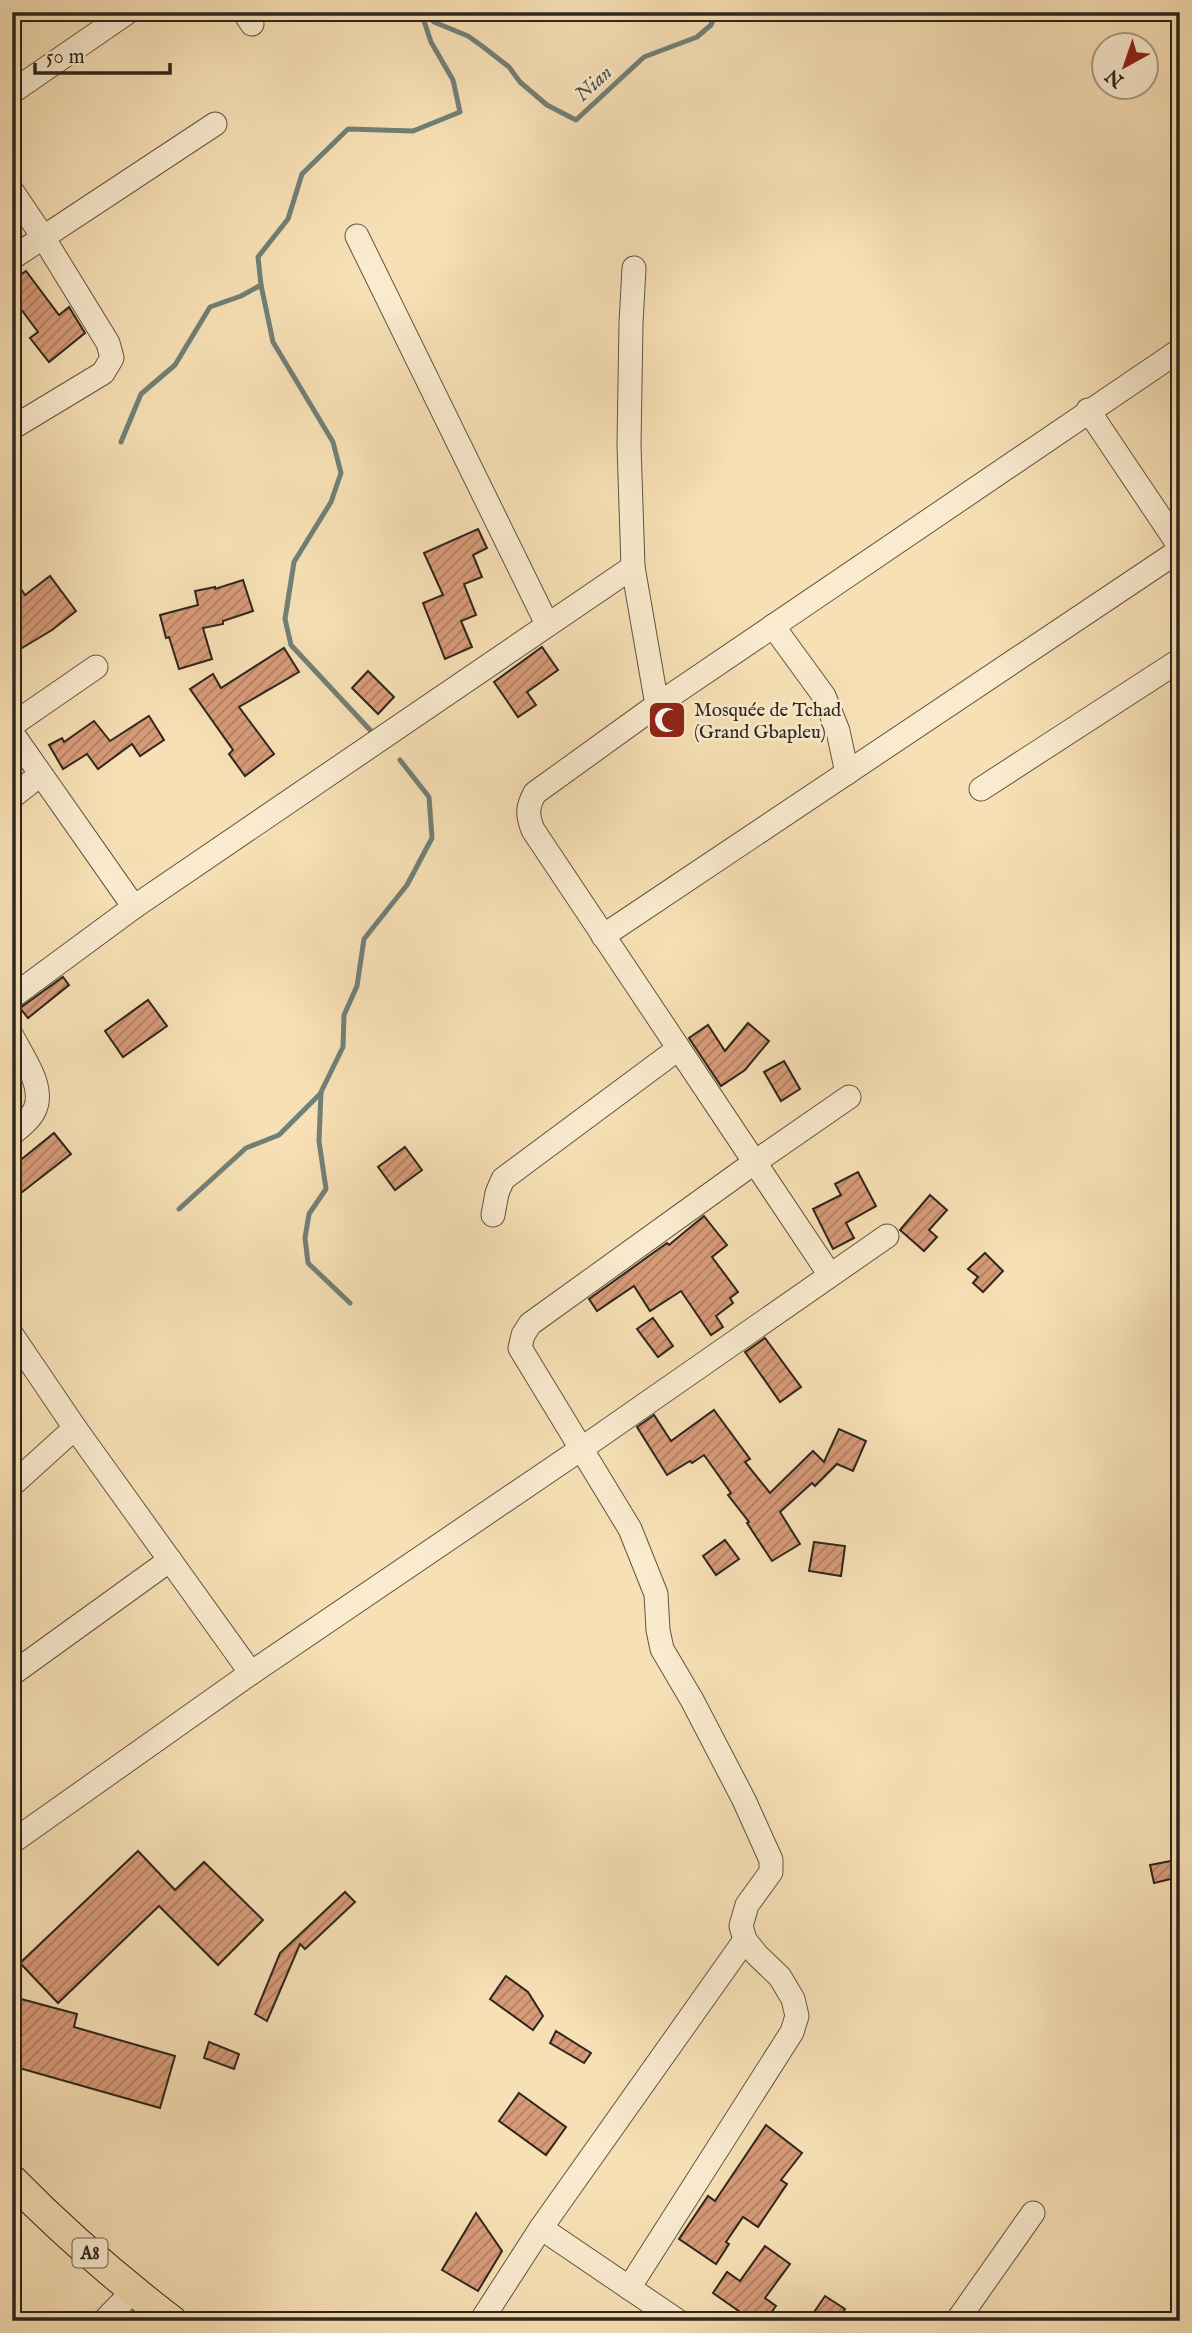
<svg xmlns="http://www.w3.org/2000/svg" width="1192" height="2333" font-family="'IM FELL English',serif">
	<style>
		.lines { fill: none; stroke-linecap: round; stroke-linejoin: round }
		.stream { stroke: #718077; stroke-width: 5 }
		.building { fill: url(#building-hatch); stroke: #2e261d; stroke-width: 2 }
		.minor-casing { stroke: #605443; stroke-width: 25 }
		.major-casing { stroke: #2e261d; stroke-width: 32 }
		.minor { stroke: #faebcf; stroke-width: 23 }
		.major { stroke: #f7e0b5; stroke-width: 30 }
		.labels { text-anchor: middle; stroke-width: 5; stroke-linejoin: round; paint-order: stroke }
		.shield { fill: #faebcf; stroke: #6b6152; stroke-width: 2 }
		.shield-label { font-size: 18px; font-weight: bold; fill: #2e261d }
		.poi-label { font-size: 19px; fill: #2e261d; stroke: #faebcf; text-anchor: start }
		.water-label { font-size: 21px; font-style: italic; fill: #50534a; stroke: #faebcf }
	</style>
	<defs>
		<pattern id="building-hatch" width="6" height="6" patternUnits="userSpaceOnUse" patternTransform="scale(1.75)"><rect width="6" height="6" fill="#d89b79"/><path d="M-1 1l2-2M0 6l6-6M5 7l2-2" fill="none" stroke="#b07e63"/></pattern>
	</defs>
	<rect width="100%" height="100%" fill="#f7e0b5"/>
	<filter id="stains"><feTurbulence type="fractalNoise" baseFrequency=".00286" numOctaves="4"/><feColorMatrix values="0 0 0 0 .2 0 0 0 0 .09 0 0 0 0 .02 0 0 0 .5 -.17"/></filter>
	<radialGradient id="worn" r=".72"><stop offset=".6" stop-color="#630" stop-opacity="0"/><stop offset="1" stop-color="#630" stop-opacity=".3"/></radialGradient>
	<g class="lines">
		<g class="stream">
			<path d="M424,12L434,22L468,36L482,46L509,67L520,82L547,105L576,120L644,57L697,37L711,25L716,12"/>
			<path d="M121,442L141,394L175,365L210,307L241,296L261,285"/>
			<path d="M371,731L291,645L285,619L294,562L331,502L341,473L333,442L273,342L261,285L258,257L288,219L302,174L348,129L413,131L460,112L453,80L431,42L421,12"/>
			<path d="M179,1209L246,1148L279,1135L321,1093"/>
			<path d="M350,1303L308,1263L305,1238L309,1214L326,1189L319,1141L321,1092L343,1047L344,1015L357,986L364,939L407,885L432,838L429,797L400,760"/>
		</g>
	</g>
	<g class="building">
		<path d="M26,271L59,315L69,307L85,333L49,362L30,338L38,332L12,297V281Z"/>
		<path d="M478,529L487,548L473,555L482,577L464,584L476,615L461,621L472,647L445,659L423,603L443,595L424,553Z"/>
		<path d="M12,576L25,595L50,576L76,611L52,630L12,654V628L20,622L12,612Z"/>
		<path d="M243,580L253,611L223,621V624L203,628L212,659L179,669L169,637L166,638L160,615L198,605L195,591L215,587V589Z"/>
		<path d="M542,647L558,670L527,692L536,705L518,717L494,682Z"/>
		<path d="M284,648L299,672L239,707L274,754L245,776L229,754L233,750L190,689L213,674L221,688Z"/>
		<path d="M368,671L394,697L378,714L352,688Z"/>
		<path d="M149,716L164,740L140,756L132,744L98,769L87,754L63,769L49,745L62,738L64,742L94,721L110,741Z"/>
		<path d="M63,977L69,985L28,1018L20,1008Z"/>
		<path d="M148,1000L167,1026L123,1057L105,1031Z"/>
		<path d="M748,1023L769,1041L745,1070L721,1086L689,1038L708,1025L725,1051Z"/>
		<path d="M784,1061L800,1089L781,1101L764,1072Z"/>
		<path d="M54,1133L71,1154L12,1200V1167Z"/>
		<path d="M405,1147L422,1170L395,1190L378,1167Z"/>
		<path d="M858,1172L876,1206L846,1223L854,1238L833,1249L813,1209L841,1195L835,1184Z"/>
		<path d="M930,1195L947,1210L929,1230L937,1237L924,1251L900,1230Z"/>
		<path d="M704,1216L727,1245L712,1257L738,1292L730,1298L733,1303L716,1316L723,1327L711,1335L681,1291L650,1311L634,1286L597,1311L589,1299L667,1243L669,1245Z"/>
		<path d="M985,1253L1003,1271L983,1292L973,1283L978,1277L968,1269Z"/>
		<path d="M653,1318L673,1346L658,1357L637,1329Z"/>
		<path d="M765,1338L801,1387L780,1402L745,1352Z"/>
		<path d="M714,1410L750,1459L745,1462L770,1493L813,1451L824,1462L839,1429L866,1441L853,1471L837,1464L815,1486L812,1483L780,1512L800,1544L772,1561L747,1523L749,1522L728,1495L731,1493L704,1455L692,1463L690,1461L667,1475L637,1427L654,1415L671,1441Z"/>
		<path d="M725,1540L739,1559L716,1575L703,1556Z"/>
		<path d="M814,1542L845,1546L841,1576L809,1571Z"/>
		<path d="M138,1851L175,1890L204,1862L263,1920L218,1965L159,1906L58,2003L20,1963Z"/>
		<path d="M1171,1861L1175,1878L1154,1883L1150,1865Z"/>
		<path d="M345,1892L355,1902L305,1949L300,1944L267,2021L255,2014L280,1953Z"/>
		<path d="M506,1976L528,1992L543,2016L533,2030L490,1999Z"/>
		<path d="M21,1999L77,2014L74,2027L175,2056L160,2108L12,2066V2033Z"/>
		<path d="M556,2031L591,2053L584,2063L550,2043Z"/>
		<path d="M209,2042L239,2054L234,2069L204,2058Z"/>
		<path d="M519,2093L566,2127L546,2155L499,2121Z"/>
		<path d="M766,2125L802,2153L781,2180L787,2184L758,2227L743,2217L726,2242L729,2244L716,2264L679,2239L708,2196L715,2201Z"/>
		<path d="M476,2213L502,2251L478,2291L442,2270Z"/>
		<path d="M765,2246L790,2264L765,2298L776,2306L765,2321H753L713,2293L727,2272L740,2281Z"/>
		<path d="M825,2296L845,2309L843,2312L856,2321H808Z"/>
	</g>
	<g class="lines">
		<g class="minor-casing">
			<g id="minor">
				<path d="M244,12L252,24"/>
				<path d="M12,92L128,12"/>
				<path d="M12,191L43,237L108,343L112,358L103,373L12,428"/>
				<path d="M357,236L547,624"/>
				<path d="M12,258L215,124"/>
				<path d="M634,268L631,323L629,445L633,567L657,705L1180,350"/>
				<path d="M1088,410L1180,547"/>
				<path d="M773,626L824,696L838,731L847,773"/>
				<path d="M657,705L535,793C527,807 527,815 533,830L830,1275"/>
				<path d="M12,725L96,667"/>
				<path d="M12,733L134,907"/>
				<path d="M981,789L1180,660"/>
				<path d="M12,797L40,775"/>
				<path d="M603,936L1180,550"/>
				<path d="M12,997L134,907L633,567"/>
				<path d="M12,1036C22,1056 45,1086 35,1109C31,1119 20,1127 12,1134"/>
				<path d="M493,1215L497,1193L503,1179L678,1049"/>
				<path d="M12,1335L75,1428L251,1673"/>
				<path d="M12,1485L75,1428"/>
				<path d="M12,1674L170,1560"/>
				<path d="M12,1842L251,1673L581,1449L887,1236"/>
				<path d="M541,2228L678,2321"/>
				<path d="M629,2288L792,2032L797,2016L793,1999L780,1977L757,1955L745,1940L741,1926L747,1905L771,1872V1860L744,1800L692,1700L662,1649L658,1630L656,1594L630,1529L520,1348L523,1335L530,1324L755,1162L849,1097"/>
				<path d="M104,2321L133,2291"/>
				<path d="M481,2321L541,2228L745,1940"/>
				<path d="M957,2321L1033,2213"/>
			</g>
		</g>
		<g class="major-casing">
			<path id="major" d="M12,2180C62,2231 116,2278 172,2321"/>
		</g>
		<use href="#minor" class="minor"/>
		<use href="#major" class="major"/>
	</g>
	<defs>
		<g id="mosque-square" transform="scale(2.0125)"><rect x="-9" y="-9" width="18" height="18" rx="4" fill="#8f2418" stroke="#faebcf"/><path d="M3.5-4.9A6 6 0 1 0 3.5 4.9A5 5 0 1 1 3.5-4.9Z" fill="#fff"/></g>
	</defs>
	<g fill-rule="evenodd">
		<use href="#mosque-square" x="667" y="720"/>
	</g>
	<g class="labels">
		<rect class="shield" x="72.5" y="2238.5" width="35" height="29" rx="5"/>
		<g class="shield-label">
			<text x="90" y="2259">A8</text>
		</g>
		<g class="poi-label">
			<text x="694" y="716">Mosquée de Tchad<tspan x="694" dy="22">(Grand Gbapleu)</tspan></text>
		</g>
		<g class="water-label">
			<text transform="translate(593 83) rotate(-43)" y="7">Nian</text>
		</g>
	</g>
	<rect width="1192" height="2333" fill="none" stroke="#f7e0b5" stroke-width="42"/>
	<rect x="14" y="14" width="1164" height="2305" fill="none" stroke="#2e261d" stroke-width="3.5"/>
	<rect x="21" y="21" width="1150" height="2291" fill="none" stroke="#2e261d" stroke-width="2"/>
	<g transform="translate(1125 66) rotate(220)"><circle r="33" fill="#faebcf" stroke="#a89c88" stroke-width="2"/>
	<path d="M0-5L12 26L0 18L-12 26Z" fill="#8f2418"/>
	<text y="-10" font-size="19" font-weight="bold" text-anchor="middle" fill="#2e261d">N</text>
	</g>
	<path d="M35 63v10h135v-10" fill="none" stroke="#2e261d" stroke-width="3.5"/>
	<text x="46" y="63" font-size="21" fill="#2e261d" stroke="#faebcf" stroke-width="5" paint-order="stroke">50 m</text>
	<rect width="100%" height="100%" filter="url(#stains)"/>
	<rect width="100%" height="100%" fill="url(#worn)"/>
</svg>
